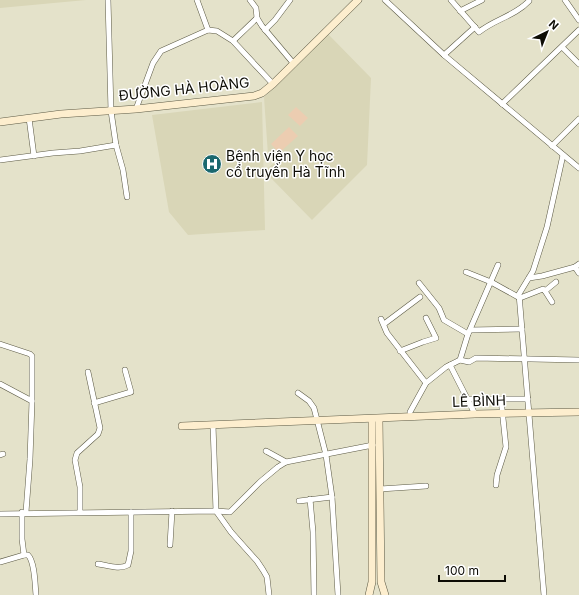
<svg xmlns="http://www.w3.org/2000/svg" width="579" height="595" font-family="Inter,sans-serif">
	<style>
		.built { fill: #d9d6b7 }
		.green { fill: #eccdb1 }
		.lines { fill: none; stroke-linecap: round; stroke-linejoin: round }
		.street-casing { stroke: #5c5a45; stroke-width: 6 }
		.secondary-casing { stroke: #5c5a45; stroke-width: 8 }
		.street { stroke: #fff; stroke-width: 5 }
		.secondary { stroke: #fdeece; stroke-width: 7 }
		.labels { text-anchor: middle; stroke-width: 3; stroke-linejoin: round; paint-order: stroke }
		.street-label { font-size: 14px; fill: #0d0c05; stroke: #fff }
		.poi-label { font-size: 14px; fill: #0d0c05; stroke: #fff; text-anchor: start }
	</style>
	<rect width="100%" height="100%" fill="#e4e2ca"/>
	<g class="built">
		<path d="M0,0H86L0,8Z"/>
		<path d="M328,34L371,78L367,165L312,220L269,176L268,168L274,163L268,155L264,97Z"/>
		<path d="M262,102L265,230L188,235L169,212L152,115Z"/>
	</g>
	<g class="green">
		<path d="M296,107L308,118L300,126L288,115Z"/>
		<path d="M289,127L298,136L279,153L271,144Z"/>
	</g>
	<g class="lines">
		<g class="street-casing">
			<g id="street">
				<path d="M108,0L111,111L116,145L123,170L127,197"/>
				<path d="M197,0L208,30"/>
				<path d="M250,0L256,8L257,18L262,26L294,64"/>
				<path d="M385,0L444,55L579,168"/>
				<path d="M451,0L479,32C495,19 515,16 529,1"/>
				<path d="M565,0L579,20"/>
				<path d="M460,11L482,0"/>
				<path d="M265,30L275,20L290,0"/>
				<path d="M233,41L257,18"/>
				<path d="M562,47L579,64"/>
				<path d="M444,55L475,27"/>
				<path d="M502,104L579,30"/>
				<path d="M136,109L153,63L161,51L208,30L217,31L233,41L273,84"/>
				<path d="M29,118L34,156"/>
				<path d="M552,146L579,119"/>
				<path d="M0,160L53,153L80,151L116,145"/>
				<path d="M575,267L579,273"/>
				<path d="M466,272L491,282L520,298L543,289L545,291L552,302"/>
				<path d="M529,278L542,276L575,267L579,264"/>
				<path d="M419,283L439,308L444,320L468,334"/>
				<path d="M545,291L556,282"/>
				<path d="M381,319L387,333L426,383"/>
				<path d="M384,324L420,297"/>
				<path d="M470,330L522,329"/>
				<path d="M0,344L30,354L32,356V401"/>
				<path d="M400,351L423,342L436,338L426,318"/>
				<path d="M460,360L468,334L498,265"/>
				<path d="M450,365L475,414"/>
				<path d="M0,384L32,401L30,459L26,512"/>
				<path d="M298,393L309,401L314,408L326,455L332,497L338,595"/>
				<path d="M467,399H528"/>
				<path d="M94,403L131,392L125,370"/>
				<path d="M410,412L426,383L446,367L460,360L469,362L476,358L579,360"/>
				<path d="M213,425L216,511L230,512L260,482L278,467L286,462L373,445"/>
				<path d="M266,451L286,462"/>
				<path d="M0,455L3,454"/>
				<path d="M496,485L497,475L506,447L501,399"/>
				<path d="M380,489L426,486"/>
				<path d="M310,499L313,532L314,595"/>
				<path d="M299,501L332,497"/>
				<path d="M22,512V539L24,555"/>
				<path d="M80,512V487L75,460L77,453L98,434L100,428L88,372"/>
				<path d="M0,514L216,511L231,532L257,561L263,570L267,577L269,595"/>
				<path d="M170,545L172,511"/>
				<path d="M0,562L24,555H28C35,562 35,585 36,595"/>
				<path d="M98,564C107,565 119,570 128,565L131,551V512"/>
				<path d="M544,595L519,294L533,271L547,227L563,155"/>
			</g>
		</g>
		<g class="secondary-casing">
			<g id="secondary">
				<path d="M0,122L61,114L136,109L254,96L262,93L273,84L358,0"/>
				<path d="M379,419L381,582L385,595"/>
				<path d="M182,426L475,414L579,412"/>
				<path d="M369,595L372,582V419"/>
			</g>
		</g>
		<use href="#street" class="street"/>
		<use href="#secondary" class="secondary"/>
	</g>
	<defs>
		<g id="hospital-disc" transform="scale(1)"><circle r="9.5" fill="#1b686e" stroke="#fff"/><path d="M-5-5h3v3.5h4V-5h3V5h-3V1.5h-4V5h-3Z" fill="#fff"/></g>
	</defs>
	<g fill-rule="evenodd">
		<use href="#hospital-disc" x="212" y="164"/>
	</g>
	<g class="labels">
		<g class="street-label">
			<text transform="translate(184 89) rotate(-6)" y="5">ĐƯỜNG HÀ HOÀNG</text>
			<text transform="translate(479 401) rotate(-2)" y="5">LÊ BÌNH</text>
		</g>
		<g class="poi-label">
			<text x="226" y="161">Bệnh viện Y học<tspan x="226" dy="16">cổ truyền Hà Tĩnh</tspan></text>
		</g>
	</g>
	<g transform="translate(547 32) rotate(43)" stroke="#ffffff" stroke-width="3" paint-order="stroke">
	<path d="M0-3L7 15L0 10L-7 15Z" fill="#0d0c05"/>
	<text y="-6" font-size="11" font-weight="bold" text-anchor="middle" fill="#0d0c05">N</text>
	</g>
	<path d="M439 575v6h66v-6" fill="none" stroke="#0d0c05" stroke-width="2"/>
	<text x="445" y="575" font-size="12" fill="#0d0c05" stroke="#ffffff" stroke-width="3" paint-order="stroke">100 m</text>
</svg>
